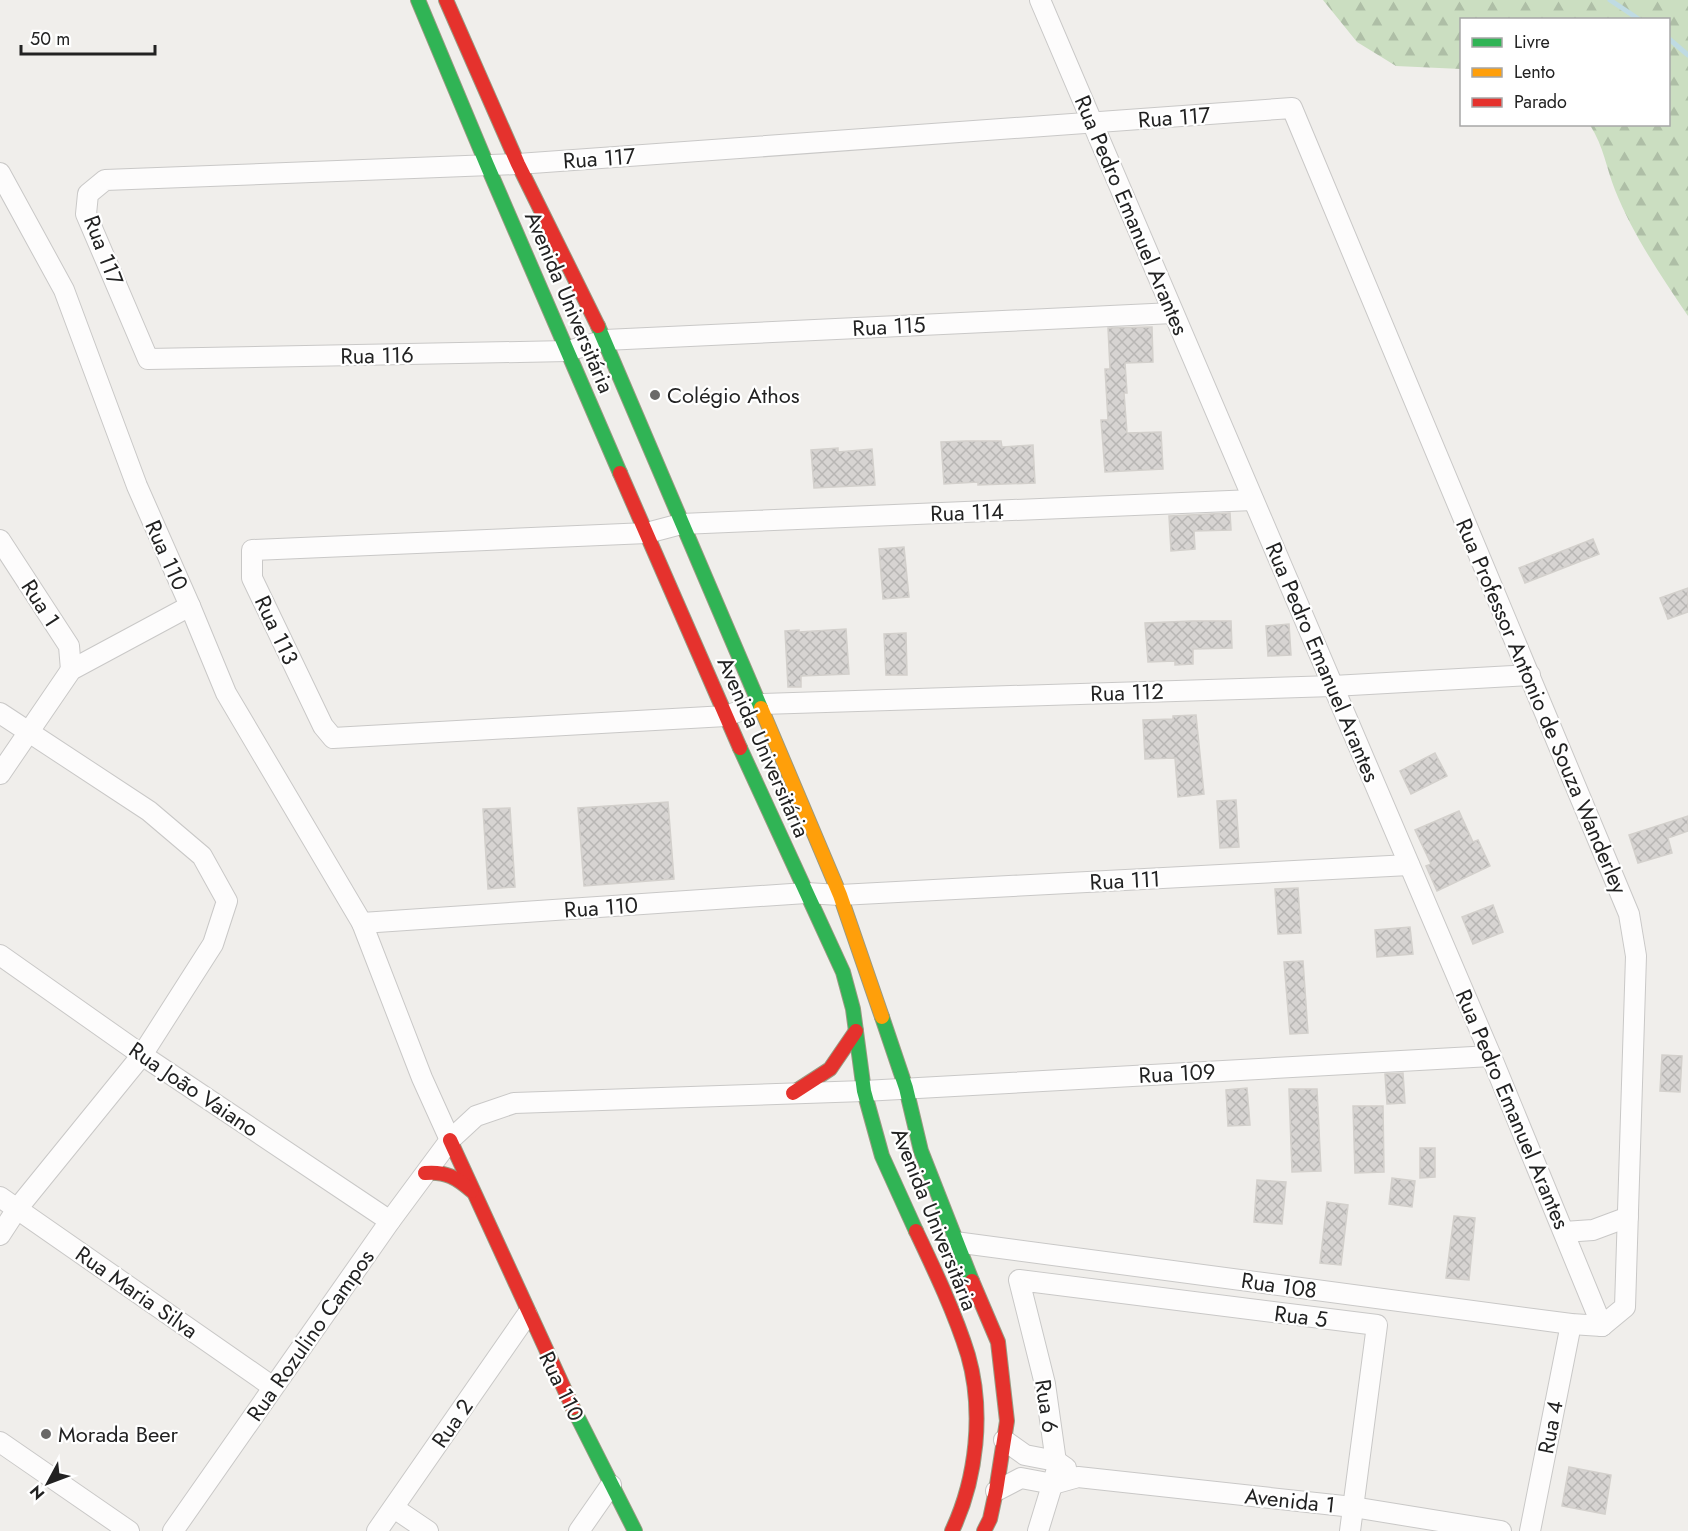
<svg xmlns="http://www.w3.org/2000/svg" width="1688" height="1531" font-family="Jost,sans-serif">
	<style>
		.forest { fill: url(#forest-firs) }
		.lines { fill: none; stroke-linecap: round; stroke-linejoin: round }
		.stream { stroke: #bfdbe3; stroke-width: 5 }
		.building { fill: url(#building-cross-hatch); stroke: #d3d0cc; stroke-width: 1.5 }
		.street-casing { stroke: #c9c8c7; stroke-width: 22 }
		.fast-casing { stroke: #999a82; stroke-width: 16 }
		.slow-casing { stroke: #999a82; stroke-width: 16 }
		.jam-casing { stroke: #999a82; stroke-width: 16 }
		.street { stroke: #fdfcfc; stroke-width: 20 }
		.fast { stroke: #30b455; stroke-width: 14 }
		.slow { stroke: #ff9f0a; stroke-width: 14 }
		.jam { stroke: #e5322d; stroke-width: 14 }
		.poi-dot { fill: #6a6968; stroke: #fff; stroke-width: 2 }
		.labels { text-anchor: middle; stroke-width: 4.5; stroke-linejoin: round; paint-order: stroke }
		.street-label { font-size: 22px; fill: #222; stroke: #fff }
		.poi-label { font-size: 22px; fill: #222; stroke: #fff; text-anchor: start }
	</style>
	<defs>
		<pattern id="forest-firs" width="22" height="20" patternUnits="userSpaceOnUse" patternTransform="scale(1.5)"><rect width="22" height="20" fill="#cbdec1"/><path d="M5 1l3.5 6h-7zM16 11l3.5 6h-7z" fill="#aebea6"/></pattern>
		<pattern id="building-cross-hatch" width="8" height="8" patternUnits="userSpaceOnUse" patternTransform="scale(1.5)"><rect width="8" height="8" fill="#d7d4d2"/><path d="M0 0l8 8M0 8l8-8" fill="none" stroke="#b8b6b4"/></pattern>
	</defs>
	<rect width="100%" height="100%" fill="#f0eeeb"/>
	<path class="forest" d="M1323,0H1688V316C1661,276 1633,235 1615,190C1606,167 1604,147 1590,125L1668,124V20H1462L1461,69L1396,66L1357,42Z"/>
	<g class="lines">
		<g class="stream">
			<path d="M1610,0L1640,20"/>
			<path d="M1668,38L1688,55"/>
		</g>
	</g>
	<g class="building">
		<path d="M1152,327L1153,362L1125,363L1127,393H1124L1127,433L1161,432L1163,469L1105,472L1101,420H1108L1105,369H1110L1108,328Z"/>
		<path d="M966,441H1001L1002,447L1033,445L1035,483L978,485V482L944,484L941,442Z"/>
		<path d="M838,448V452L872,449L875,485L814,488L811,450Z"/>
		<path d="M1230,513L1231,530L1194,531L1195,549L1171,551L1169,516Z"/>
		<path d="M1593,539L1599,554L1525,583L1519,568Z"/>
		<path d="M904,547L909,597L883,599L879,549Z"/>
		<path d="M1688,588V612L1668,619L1660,598Z"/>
		<path d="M1192,621H1231L1232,648L1193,649V664L1175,665V661L1148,662L1145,623Z"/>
		<path d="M1289,624L1291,655L1268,656L1266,626Z"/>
		<path d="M846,629L849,674L801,676V687H788L785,631L799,630V632Z"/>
		<path d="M906,633L907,675H886L884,634Z"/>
		<path d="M1196,715L1204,794L1178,797L1175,758L1145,759L1143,720L1173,719V716Z"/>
		<path d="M1435,753L1447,776L1411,794L1400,771Z"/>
		<path d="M1236,800L1239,847L1220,848L1217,801Z"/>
		<path d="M668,802L674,879L584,886L578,808Z"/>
		<path d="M510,808L515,887L488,889L483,809Z"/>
		<path d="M1459,811L1473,842L1478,840L1490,866L1437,891L1426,866L1431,864L1415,830Z"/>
		<path d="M1688,816V831L1668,838L1672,853L1638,863L1629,835Z"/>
		<path d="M1298,888L1301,933L1278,934L1275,889Z"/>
		<path d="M1493,905L1503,932L1473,944L1462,917Z"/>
		<path d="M1410,927L1413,954L1377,957L1375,930Z"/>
		<path d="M1303,961L1308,1033L1290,1034L1284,962Z"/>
		<path d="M1662,1055L1682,1056L1680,1092L1660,1091Z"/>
		<path d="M1403,1073L1405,1103L1387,1104L1385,1074Z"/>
		<path d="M1247,1088L1250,1125L1228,1126L1226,1090Z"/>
		<path d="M1289,1089H1317L1321,1171L1292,1172Z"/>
		<path d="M1353,1106H1383L1384,1172L1355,1173Z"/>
		<path d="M1420,1148H1435V1177L1420,1178Z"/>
		<path d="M1392,1178L1415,1181L1412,1207L1389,1204Z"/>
		<path d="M1257,1180L1286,1182L1282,1224L1254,1222Z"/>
		<path d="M1327,1202L1348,1205L1341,1265L1320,1263Z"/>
		<path d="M1454,1216L1475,1218L1469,1280L1446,1278Z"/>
		<path d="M1569,1467L1611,1475L1605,1514L1562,1506Z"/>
	</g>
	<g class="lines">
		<g class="street-casing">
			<g id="street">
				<path d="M1040,0L1491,1056L1602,1326"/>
				<path d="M0,173L64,290L137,486L190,606L226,693L362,923L422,1078L450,1140"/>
				<path d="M1173,313L605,340L568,351L148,359L86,214L88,194L105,180L518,164L1292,108L1629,914L1636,956L1625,1307L1602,1326"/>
				<path d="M1253,500L681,524L647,533L252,550V578L323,726L333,738L726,716L759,704L1333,686L1530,675"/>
				<path d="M0,540L69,646L71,670"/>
				<path d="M0,713L149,811L202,856L227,901L213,944L142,1055L17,1209L0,1235"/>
				<path d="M0,774L71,670L190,606"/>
				<path d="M362,923L806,893L840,895L1409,865"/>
				<path d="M0,955L142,1055L390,1221"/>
				<path d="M0,1197L273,1387"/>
				<path d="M1564,1232L1593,1230L1628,1217"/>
				<path d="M955,1242L1571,1324L1602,1326"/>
				<path d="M1004,1440L1025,1455L1056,1461L1066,1468"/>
				<path d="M0,1442L129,1531"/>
				<path d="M996,1491L1021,1478L1053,1484L1078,1477L1353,1507L1501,1531"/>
				<path d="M394,1508L428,1531"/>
				<path d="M173,1531L390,1221L450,1140L476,1116L514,1103L864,1091L1491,1056"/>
				<path d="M377,1531L527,1315"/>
				<path d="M579,1531L611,1485"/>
				<path d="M1038,1531L1057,1469L1045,1384L1019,1280L1377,1325L1350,1531"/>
				<path d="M1530,1531L1571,1324"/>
			</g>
		</g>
		<g class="fast-casing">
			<g id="fast">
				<path d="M418,0L487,165L620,473"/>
				<path d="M598,326L761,708"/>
				<path d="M740,748L843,972L853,1009L864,1091L882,1156L916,1231"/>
				<path d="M882,1017L906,1088L921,1151L972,1281"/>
				<path d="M573,1408L635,1531"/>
			</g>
		</g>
		<g class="slow-casing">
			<path id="slow" d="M761,708L840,895L882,1017"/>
		</g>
		<g class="jam-casing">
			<g id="jam">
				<path d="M446,0L518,164L598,326"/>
				<path d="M620,473L740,748"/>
				<path d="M793,1093L830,1069L856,1031"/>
				<path d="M450,1140L573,1408"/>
				<path d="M425,1173C446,1171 457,1178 472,1191"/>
				<path d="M916,1231C935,1271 955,1313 968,1355C984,1411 977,1478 952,1531"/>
				<path d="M972,1281L998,1342L1007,1421L996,1491L990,1519L984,1531"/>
			</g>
		</g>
		<use href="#street" class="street"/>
		<use href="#fast" class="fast"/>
		<use href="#slow" class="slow"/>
		<use href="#jam" class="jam"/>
	</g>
	<g class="poi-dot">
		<circle cx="655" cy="395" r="6"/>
		<circle cx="46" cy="1434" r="6"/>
	</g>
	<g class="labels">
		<g class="street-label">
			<text transform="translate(1174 117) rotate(-4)" y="8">Rua 117</text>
			<text transform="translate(599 158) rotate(-4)" y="8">Rua 117</text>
			<text transform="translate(1132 215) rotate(67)" y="8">Rua Pedro Emanuel Arantes</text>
			<text transform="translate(104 250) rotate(69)" y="8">Rua 117</text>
			<text transform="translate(570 302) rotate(67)" y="8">Avenida Universitária</text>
			<text transform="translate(889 326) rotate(-3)" y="8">Rua 115</text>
			<text transform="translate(377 355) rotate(-1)" y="8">Rua 116</text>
			<text transform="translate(967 512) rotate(-2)" y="8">Rua 114</text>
			<text transform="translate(167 555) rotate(66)" y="8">Rua 110</text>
			<text transform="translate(41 603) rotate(57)" y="8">Rua 1</text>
			<text transform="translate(277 630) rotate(65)" y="8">Rua 113</text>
			<text transform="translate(1323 662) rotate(67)" y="8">Rua Pedro Emanuel Arantes</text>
			<text transform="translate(1127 692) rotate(-2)" y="8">Rua 112</text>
			<text transform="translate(1542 706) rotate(67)" y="8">Rua Professor Antonio de Souza Wanderley</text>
			<text transform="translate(764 747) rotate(66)" y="8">Avenida Universitária</text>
			<text transform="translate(1125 880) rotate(-3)" y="8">Rua 111</text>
			<text transform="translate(601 907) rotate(-4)" y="8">Rua 110</text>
			<text transform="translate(1177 1073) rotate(-3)" y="8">Rua 109</text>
			<text transform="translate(194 1089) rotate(34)" y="8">Rua João Vaiano</text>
			<text transform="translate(1513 1109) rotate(67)" y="8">Rua Pedro Emanuel Arantes</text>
			<text transform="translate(935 1219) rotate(68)" y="8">Avenida Universitária</text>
			<text transform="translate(1279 1285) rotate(8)" y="8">Rua 108</text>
			<text transform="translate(137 1292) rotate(35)" y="8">Rua Maria Silva</text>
			<text transform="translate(1301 1316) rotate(7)" y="8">Rua 5</text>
			<text transform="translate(310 1335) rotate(-55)" y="8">Rua Rozulino Campos</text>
			<text transform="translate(562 1386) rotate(64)" y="8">Rua 110</text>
			<text transform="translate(1047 1406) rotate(81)" y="8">Rua 6</text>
			<text transform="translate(452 1423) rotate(-55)" y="8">Rua 2</text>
			<text transform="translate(1550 1427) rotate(-79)" y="8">Rua 4</text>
			<text transform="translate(1290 1500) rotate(6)" y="8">Avenida 1</text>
		</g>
		<g class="poi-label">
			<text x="667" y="403">Colégio Athos</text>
			<text x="58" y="1442">Morada Beer</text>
		</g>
	</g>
	<rect x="1460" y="18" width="210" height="108" fill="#ffffff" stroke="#a7a7a7" stroke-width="1.5"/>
	<rect x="1472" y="38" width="30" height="9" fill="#30b455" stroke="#a7a7a7" stroke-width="1.5"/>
	<text x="1514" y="48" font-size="18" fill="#222222">Livre</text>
	<rect x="1472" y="68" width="30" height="9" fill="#ff9f0a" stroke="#a7a7a7" stroke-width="1.5"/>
	<text x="1514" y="78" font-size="18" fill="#222222">Lento</text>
	<rect x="1472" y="98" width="30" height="9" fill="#e5322d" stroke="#a7a7a7" stroke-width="1.5"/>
	<text x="1514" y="108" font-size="18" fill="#222222">Parado</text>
	<g transform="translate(48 1483) rotate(229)" stroke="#ffffff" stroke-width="4.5" paint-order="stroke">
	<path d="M0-4.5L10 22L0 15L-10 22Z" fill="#222222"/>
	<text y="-9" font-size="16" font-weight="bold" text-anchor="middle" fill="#222222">N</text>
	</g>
	<path d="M21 45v9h134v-9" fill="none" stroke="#222222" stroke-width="3"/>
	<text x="30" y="45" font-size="18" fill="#222222" stroke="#ffffff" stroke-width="4.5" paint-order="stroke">50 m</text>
</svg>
